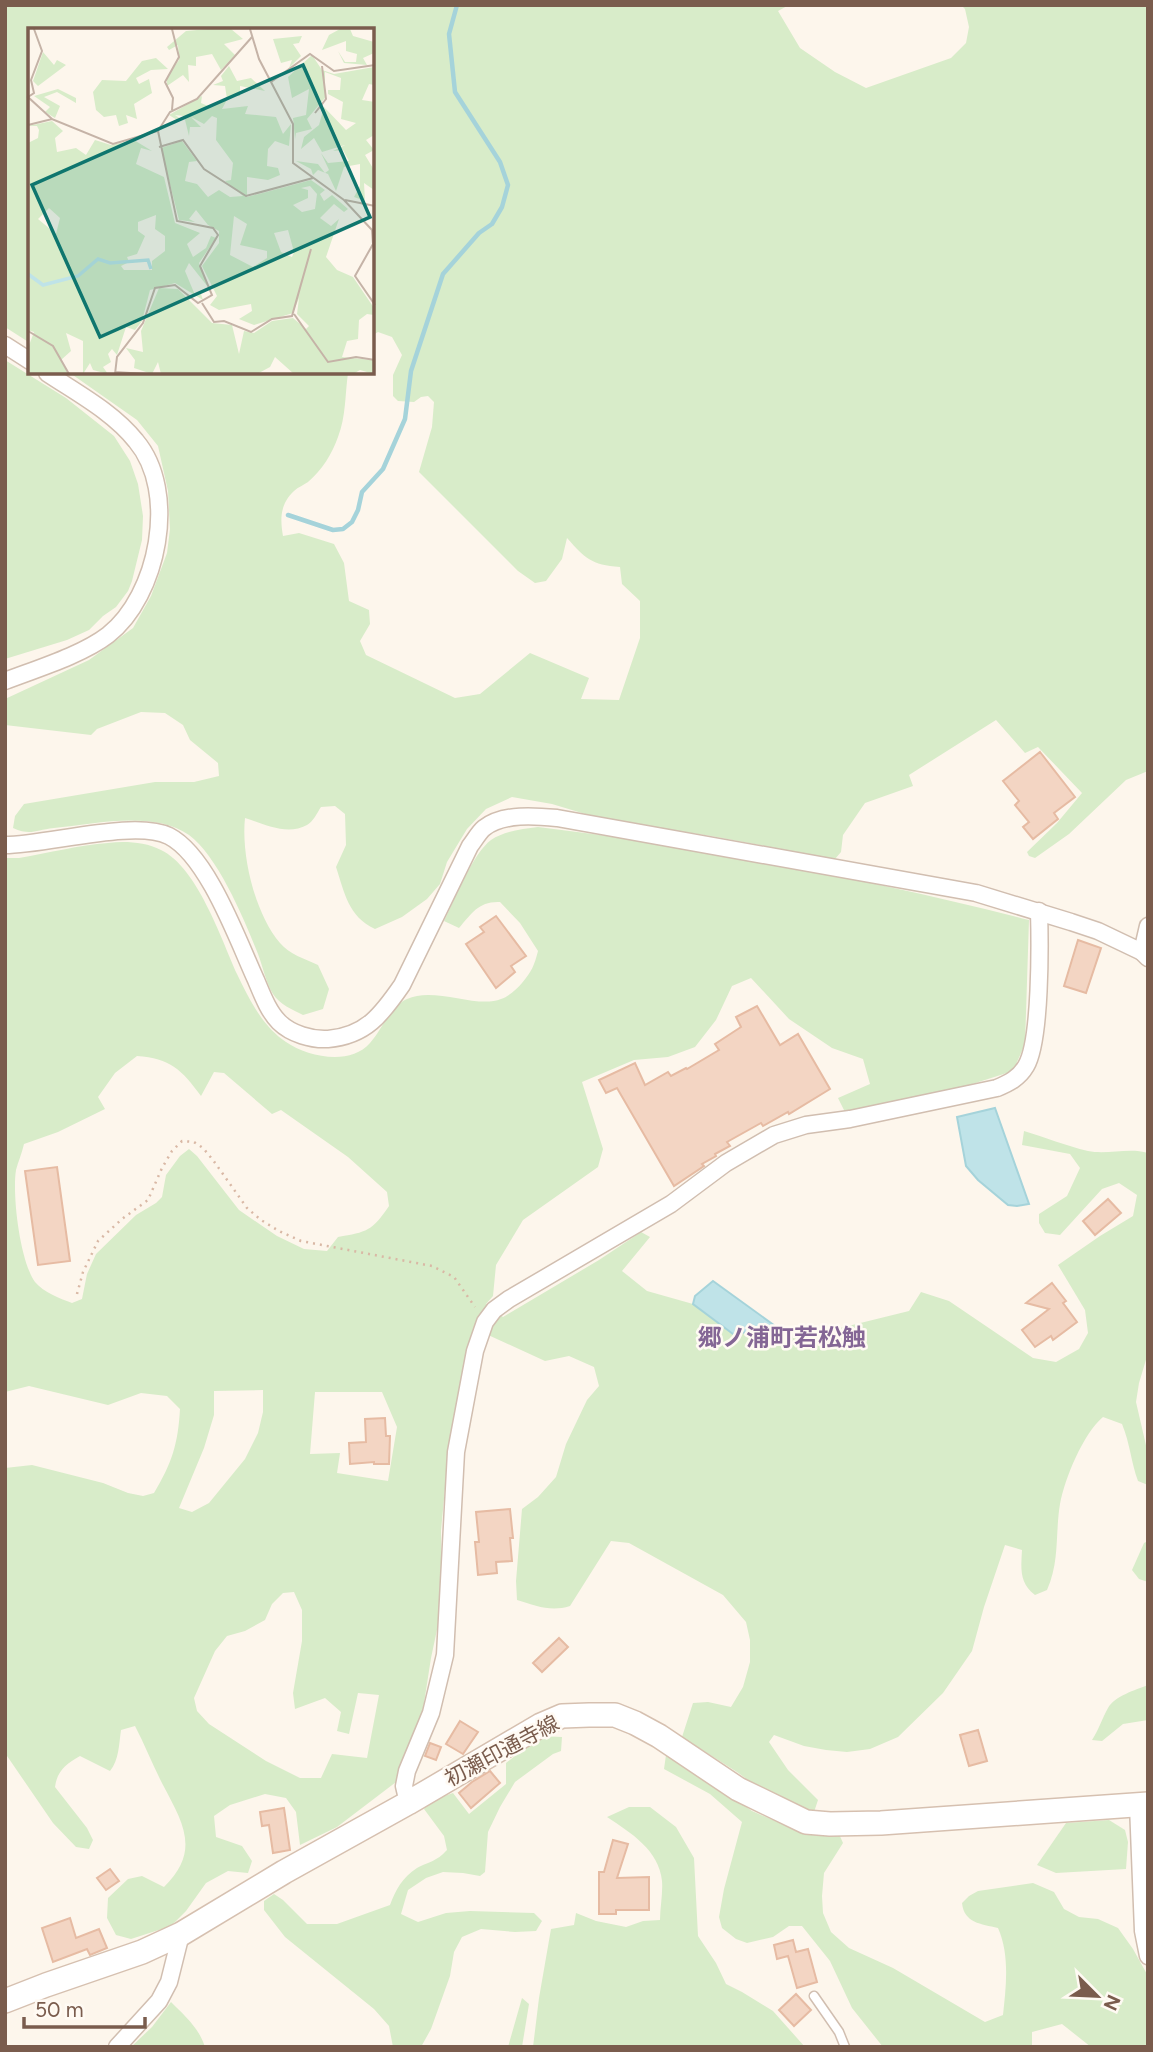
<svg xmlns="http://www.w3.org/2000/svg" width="1153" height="2052" font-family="Figtree,'Noto Sans JP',sans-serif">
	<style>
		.green { fill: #d8ecc9; fill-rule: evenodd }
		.water { fill: #bfe3e8; stroke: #a5d3da; stroke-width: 2 }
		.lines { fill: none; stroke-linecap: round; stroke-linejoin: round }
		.stream { stroke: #a5d3da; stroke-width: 4.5 }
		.building { fill: #f3d5c3; stroke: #e6bba3; stroke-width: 2 }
		.service-casing { stroke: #d1beb0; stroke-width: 11 }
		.minor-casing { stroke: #d1beb0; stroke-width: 19 }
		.secondary-casing { stroke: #d6c0b0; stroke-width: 26 }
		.path { stroke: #d9b8a5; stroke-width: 2.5; stroke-dasharray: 2 5; stroke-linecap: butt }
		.service { stroke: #fff; stroke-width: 8 }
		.minor { stroke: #fff; stroke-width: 16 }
		.secondary { stroke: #fff; stroke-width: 23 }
		.labels { text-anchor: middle; stroke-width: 5; stroke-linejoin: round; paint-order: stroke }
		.street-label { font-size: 21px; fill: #7a5c4d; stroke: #fffaf3 }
		.quarter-label { font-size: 24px; font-weight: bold; fill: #846695; stroke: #fffaf3 }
		.inset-river { fill: none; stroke: #bfe3e8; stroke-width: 3.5 }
		.inset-road { fill: none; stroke: #c5b3a7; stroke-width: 2 }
		.view { fill: #0f766e; fill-opacity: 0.15; stroke: #0f766e; stroke-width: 3.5 }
		.inset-edge { fill: none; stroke: #7a5c4d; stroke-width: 3.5 }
	</style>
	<rect width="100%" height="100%" fill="#fdf6ec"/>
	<g class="green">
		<path d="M5,5H789L778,11L800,48L835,72L866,88L951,58L966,43L969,27L965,9L961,5H1148V771L1126,780L1069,834L1035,858L1029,856L1027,852L1057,823L1082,793L1038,747L1025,753L996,720L909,775L913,786L865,803L843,835L841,852L835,859L711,836L602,819L552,804L512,797L486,809L467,829L447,862L440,884L427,899L402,917L375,929C348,916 345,894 336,867L346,845L345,814L335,806L321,807C317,813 313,822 307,825C287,836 264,824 245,818C241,855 255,914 280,943C289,954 305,959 318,965L329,989L323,1009L303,1015C293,1010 279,1004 273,994C266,983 263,967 258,954C245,921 218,856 189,835C153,810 95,824 54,828C35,830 31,836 13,828L15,816L24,804L155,782H194L219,776L218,763L190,740L183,725L165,713L141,712L97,729L91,735L5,725V699L89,660L133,628L151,596L167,553L170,529L168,491L158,446L137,420L70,373H348C345,394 346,417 338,437C332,454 322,470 308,482C304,485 298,487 294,491C280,504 280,519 283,536L299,533L334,544L344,563L349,601L369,610L370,624L360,641L366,655L455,698L480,694L530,653L589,678L581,699L619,700L640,638V601L622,584L620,567C591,565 585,558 567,538L562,559L546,581L535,583L518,571L419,472L432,427L434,402L428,396L421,397L414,402L398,401L393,396V375L402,355L392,337L378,332L373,335V30H30V343L5,327Z"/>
		<path d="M5,360L66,398L114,436L130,461L138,484L143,516L142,540L132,581L128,591L116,607L103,616L89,630L67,640L5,659Z"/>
		<path d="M538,827C704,847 867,879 1029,920L1025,1044L1013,1071L963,1087L845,1112L838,1098L870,1084L863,1059L832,1048L789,1019L751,978L732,986L716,1020L695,1047L668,1057L634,1060L582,1082L603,1149L598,1167L523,1220L496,1265L493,1296L486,1304L503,1317L599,1260L641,1232L650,1237L622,1271L647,1291L693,1304L733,1334L778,1328L832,1330L909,1311L921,1292L949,1301L1033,1358L1056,1362L1079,1349L1088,1333L1085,1310L1058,1265L1100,1236L1133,1216L1137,1195L1119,1183L1102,1189L1060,1235L1045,1233L1039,1223V1214L1067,1196L1080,1168L1070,1154L1022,1145L1024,1131C1045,1137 1066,1146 1088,1151C1108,1155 1129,1147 1148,1153V1353L1139,1383L1136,1402L1148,1454V1485L1138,1481C1131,1462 1130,1443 1122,1424L1103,1417C1083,1434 1065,1478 1060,1504C1055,1534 1060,1561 1047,1590L1035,1595C1019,1583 1021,1568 1022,1550L1005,1545L984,1607L972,1651L943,1693L898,1737L870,1749L847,1752L826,1750L804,1746L774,1735L769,1742L788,1770L818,1800L814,1812L771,1797L737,1772L682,1737L693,1703L708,1702L731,1707L743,1687L750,1662V1640L746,1622L723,1595L629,1543L611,1541L570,1606C551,1612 536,1606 517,1600L516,1581L522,1509L538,1497L556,1477L566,1444L587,1400L599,1386L594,1367L569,1356L545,1361L475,1329L462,1372L448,1456L441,1531L442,1606L431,1658L422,1716L400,1779L337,1827L300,1845L296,1812L286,1798L265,1794L230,1805L214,1816L216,1837L242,1846L252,1861L248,1873L228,1871L206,1883L186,1911L171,1926L131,1939L116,1935L107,1918L108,1898L128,1879L142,1876L164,1887C201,1851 183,1823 163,1785C153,1766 145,1745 135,1726L121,1730C119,1744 119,1760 110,1771L80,1756C66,1764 57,1771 55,1787L87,1828L93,1840L89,1849L76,1847L53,1823L5,1753V1468L32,1465L103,1483L128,1493L143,1496L154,1493C172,1463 178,1444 180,1409L167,1396L141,1393L108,1405L29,1386L5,1392V858H19C49,853 79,845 108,843C125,841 145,842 161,850C197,867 221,938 237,974C249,999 262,1026 286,1042C308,1057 350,1066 370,1043C382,1030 389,1007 407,999C434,986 477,1009 501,999C508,997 517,989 522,983C532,971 534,966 538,951L520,923L500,902C479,901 472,913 459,928L444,921C454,901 473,853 491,840C504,831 522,829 538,827ZM137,1056C170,1058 182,1070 201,1096L214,1072L224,1073L272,1114L281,1110L348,1157L387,1192L389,1206C372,1231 367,1232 338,1237L327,1251L304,1249L277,1236L239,1210L197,1156L189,1149L180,1156L166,1175L162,1197L156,1203L136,1215L96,1254L87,1274L82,1299L72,1303C61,1299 43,1292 35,1282C20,1261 12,1195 16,1170C18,1162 22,1153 24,1144L58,1132L105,1109L98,1097L115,1073ZM263,1390V1412L258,1433L245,1459L209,1503L192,1512L179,1508L204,1448L214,1415V1391ZM315,1392H382L397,1427L388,1481L337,1473L340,1453L310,1454ZM294,1592L302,1610V1641L293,1693L295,1709L325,1698L341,1712L337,1731L349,1734L358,1693L379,1695L367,1758L332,1754L321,1778H300L266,1761L209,1724L197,1711L194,1698L215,1651L227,1636L245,1631L265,1620L272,1604L283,1593Z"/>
		<path d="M1148,1541V1582L1139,1579L1132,1570L1144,1543Z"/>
		<path d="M1148,1685V1720L1123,1724L1102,1741L1092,1740C1099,1729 1102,1719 1108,1708C1115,1696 1135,1690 1148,1685Z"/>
		<path d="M540,1736L562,1737L561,1751L553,1754L515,1782L500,1807L488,1832L485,1872L480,1876L463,1873L443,1872L426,1878L408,1890L401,1914L418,1922L446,1913L470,1911L534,1913L542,1921L536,1931L515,1932L481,1929L462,1937L454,1952L450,1976L431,2029L421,2047H393L389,2026L374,2009L285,1937L264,1910V1901L274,1894L283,1900L307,1924H337L390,1905C396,1889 402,1878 417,1868C430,1861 436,1862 447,1850L444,1836L424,1809L430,1801L453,1793L469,1814L506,1784V1763Z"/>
		<path d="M666,1755L723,1790L752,1811L780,1823L807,1830L839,1834L843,1843L824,1873L822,1896L823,1913L831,1932L849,1948L893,1968L985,2022L1003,2015C1006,1987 1010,1955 998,1928C981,1924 964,1923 962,1903L969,1896L978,1891L1033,1883L1054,1892L1064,1909L1079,1917L1098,1919L1118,1928L1133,1949L1148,1976V2047H1091L1062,2024L1032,2032V2047H883L852,2008L830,1961L802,1926H789L773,1937L747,1943L736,1939L722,1928L719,1917L724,1889L742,1822L710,1794L664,1769Z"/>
		<path d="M629,1807H650L676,1827L694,1858L698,1936L716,1963L726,1984L742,1992L773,2011L805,2047H533L539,1998L551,1929L574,1925L576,1913L596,1921L626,1927L643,1921L660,1920C660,1908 663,1894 662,1881C659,1850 631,1833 607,1817Z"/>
		<path d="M1109,1820L1125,1830L1128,1842L1126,1869L1056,1873L1037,1865L1066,1823Z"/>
		<path d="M522,1998L529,2004L522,2047H508Z"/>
		<path d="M171,2002C185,2016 199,2028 205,2047H131L152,2027Z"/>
	</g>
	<g class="water">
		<path d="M995,1108L1029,1204L1017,1206L1008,1205L978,1180L966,1166L957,1117Z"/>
		<path d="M713,1281L778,1328L733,1334L693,1304L695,1296Z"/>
	</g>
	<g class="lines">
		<path class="stream" d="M288,515L333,530L343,529L352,522L358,510L362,492L383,469L405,419L411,371L443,274L479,233L492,224L502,207L508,185L500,162L455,92L449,34L457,5"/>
	</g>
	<g class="building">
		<path d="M1040,752L1075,797L1054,813L1058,819L1033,839L1023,827L1029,822L1015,805L1019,801L1003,781Z"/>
		<path d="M496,916L526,956L511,966L515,972L496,988L466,944L484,932L480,927Z"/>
		<path d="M1078,940L1101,948L1086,993L1064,986Z"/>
		<path d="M757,1006L780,1045L798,1034L830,1089L789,1114L788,1112L763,1126L761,1123L727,1142L730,1146L715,1154L716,1156L702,1164L704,1166L674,1186L617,1088L606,1093L599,1080L635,1063L645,1085L668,1072L671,1076L686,1068L687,1069L719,1050L715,1044L741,1027L736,1017Z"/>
		<path d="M57,1167L70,1261L38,1265L25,1171Z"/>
		<path d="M1108,1199L1121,1213L1095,1235L1083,1221Z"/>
		<path d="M1052,1283L1066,1301L1063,1303L1077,1322L1053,1340L1051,1336L1035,1347L1022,1330L1049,1309L1026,1303Z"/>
		<path d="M385,1418L386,1436H390L389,1464H374V1462L350,1464L349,1443L366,1442L365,1419Z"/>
		<path d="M510,1509L513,1538H510L512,1561L496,1562L497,1573L478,1575L475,1542H479L476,1512Z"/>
		<path d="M559,1638L568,1647L542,1672L533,1663Z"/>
		<path d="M460,1721L478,1732L463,1754L446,1744Z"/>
		<path d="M978,1730L987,1761L969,1766L960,1735Z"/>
		<path d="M430,1743L441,1747L436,1760L425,1756Z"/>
		<path d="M490,1771L500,1783L471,1808L459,1793L472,1782Z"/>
		<path d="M284,1808L290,1850L273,1853L269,1825L262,1826L260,1812Z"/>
		<path d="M613,1840L628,1844L617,1878L649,1877V1910H616V1914H599V1872H604Z"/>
		<path d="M110,1869L119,1881L106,1890L97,1878Z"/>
		<path d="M70,1918L76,1938L99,1929L107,1948L90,1955L87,1949L53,1962L42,1928Z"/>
		<path d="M793,1940L796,1952L808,1949L817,1982L797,1988L788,1956L777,1959L774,1945Z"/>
		<path d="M796,1994L811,2010L794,2026L779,2010Z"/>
	</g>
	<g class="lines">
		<g class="service-casing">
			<path id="service" d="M814,1996L839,2032L845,2047"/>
		</g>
		<g class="minor-casing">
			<g id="minor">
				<path d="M5,345L30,361"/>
				<path d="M5,681C36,669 82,655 108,635C158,596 179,492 136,441C113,412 77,393 47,373"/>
				<path d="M5,845C47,845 135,819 169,836C208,856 238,941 256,980C262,994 268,1011 279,1022C291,1034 312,1040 328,1039C366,1036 382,1014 402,985L470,846C474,841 479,832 484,828C503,813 536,816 557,818L976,893L1071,922L1098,931L1142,952"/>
				<path d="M1148,926L1142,952L1148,958"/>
				<path d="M408,1803L404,1786L407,1771L431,1713L445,1655L456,1452L475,1351L485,1322L494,1310L509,1299L671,1204L726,1163L774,1135L806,1125L850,1119L997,1088C1009,1083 1019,1078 1026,1066C1041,1041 1040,943 1039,911"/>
				<path d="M1138,1805L1143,1931L1148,1956"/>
				<path d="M117,2047L159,2001L169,1982L181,1934"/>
			</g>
		</g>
		<g class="secondary-casing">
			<path id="secondary" d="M5,2001L46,1985L142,1952L181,1934L284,1872L408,1803L541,1725L562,1716L589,1715H615L635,1723L659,1736L738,1789L806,1822L830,1824L881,1823L1148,1804"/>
		</g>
		<path class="path" d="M77,1294L83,1272L98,1241L122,1219L148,1200L162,1168L172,1151L182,1141L194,1142L203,1148L213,1160L247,1208L261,1220L279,1231L301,1241L432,1266L454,1277L475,1307"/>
		<use href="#service" class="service"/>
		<use href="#minor" class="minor"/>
		<use href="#secondary" class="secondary"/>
	</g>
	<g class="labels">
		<g class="street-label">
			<text transform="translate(502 1751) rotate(-28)" y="7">初瀬印通寺線</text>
		</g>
		<g class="quarter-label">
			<text x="782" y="1346">郷ノ浦町若松触</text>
		</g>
	</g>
	<g transform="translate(28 28)">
		<rect width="346" height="346" fill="#fdf6ec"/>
		<path d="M180,1H203L215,11L196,16L207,27L193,42L184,26L168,29V38L160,37L161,54L155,47L139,58V49L151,32L150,17L141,22L139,19L158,3ZM312,1H322L325,8L346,14V25L335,30L339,37L316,35L310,23L317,34H328L329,26L318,23V13L294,22L301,7ZM274,8L271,15L265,16L273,28L261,40L264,32L253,35L245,11ZM15,24L26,37L29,32L38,37L10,58L5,53ZM284,27L294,42L306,46L346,39V57L341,56L334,72L347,74L346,107L338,112L346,122L337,127L346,142V162L336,155L337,173L326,169L332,158V136L316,139L308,163L300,146L290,142L285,147L283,141L268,133L290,136L297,145L301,142L293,125L300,135L321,133L315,122L305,123L317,117L294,124L286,110L273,121L276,109L291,97L296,79L318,102L328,95L313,91L315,74L300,66V62H312L313,50L297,44V70L279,91L284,101L268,105L267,111L265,90L278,87L281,61L264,70L260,49ZM128,30L140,41L123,42L108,50L111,56L121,51L124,65L106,76L109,91L98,87L100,95L91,98L88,87L76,89L68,82L65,64L74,52L98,53L114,33ZM201,38L209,53L223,50L237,63L212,58V68H201L194,81L220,78L217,86L248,89L255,106L263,96L261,118L247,113L240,121L239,138L250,140L252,147L240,152L219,149V169L283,152L297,162L292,166L296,173L304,167L320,181L316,184L306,176L292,190L303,198L311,191L298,229L309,242L325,249L346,280V287L339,286L331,292L330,311L319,313L314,329L344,332L346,329V346L332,342L325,346H266L247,329L242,339L229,346H133L130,334L124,346L106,340L107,332L98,320L115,324L113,303L131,260L150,261L184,295L204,297L211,326L216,303L226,305L244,293L265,290L278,301L281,298L269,286L271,270L265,285L226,297L211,291L224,283L223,276L191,282L182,277L189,268L174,238L191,215V203L180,197L168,182L161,191L167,194L151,192L133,120L154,113L169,133L161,134L157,153L169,156L180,169L191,162L202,169L215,168L197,153L203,152L205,135L188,112L189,90L184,88L176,96L163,89L173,99H162L161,108L156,88L147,87L153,91L149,92L141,87L174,68L173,75L180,78L199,71L197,58L185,57L195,53L193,48ZM282,158L289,166L287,181L274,184L265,177L280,170V162L273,160ZM206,188L219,196L212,217L239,223V230L225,239L202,227ZM260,202L266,224L264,229L253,224L246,205ZM30,61L48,70V75L29,64L16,69L32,78L27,90L17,84L22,79L6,68ZM24,93L35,103L27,110L29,124L48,120L58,127L67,112L83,117L106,112L124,123L113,120L108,136L136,149L147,195L172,205L159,216L165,229L178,220L183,208L188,210L171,235L180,259L161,235L157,243L167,267L173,266L175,272L147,255L122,262L114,293L107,302L98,299L89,327L84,321L80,326L83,334L75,339L80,346L65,342L62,335L55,346V313L38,305L43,323L33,332L40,346H0V320L6,304L0,302V115L10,110L11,102L9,98H0ZM21,180L32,190L28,206L10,191ZM128,187L127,201L137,208V223L124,233V242H96L93,238L101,234L99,229L109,226L117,208L110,203V194Z" fill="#d8ecc9" fill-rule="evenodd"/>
		<path class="inset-river" d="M0,246L15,257L50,248L70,231L82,235L120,232L123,241"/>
		<path class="inset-road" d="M6,1L14,23L3,52L6,65L0,69L24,91M144,1L151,29L137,54L145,70L144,82M222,1L231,31L265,96V135L316,172L344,202L345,216L327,248L347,277M243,54L282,26L306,43L347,37M287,85L298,71L294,38M0,97L24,91L85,116L130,103L142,84L169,71L224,9M131,119L155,112L176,141L218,168L285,150M317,172L347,178M174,275L186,294L196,293L223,304L244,291L264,288L283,221M266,286L300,334L328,329L347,332M0,303L25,318L41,346M87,344L118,346M87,346L89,329L115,295L127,260L147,257L170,275L184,267L172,238L190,207L185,200L149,193L130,103"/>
		<path class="view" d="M275,37L342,189L72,309L4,157Z"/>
		<rect width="346" height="346" class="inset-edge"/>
	</g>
	<rect width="1153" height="2052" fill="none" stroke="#7a5c4d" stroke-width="14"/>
	<g transform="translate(1097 1996) rotate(114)" stroke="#fffaf3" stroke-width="5" paint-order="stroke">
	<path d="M0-5L12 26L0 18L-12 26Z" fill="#7a5c4d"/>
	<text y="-10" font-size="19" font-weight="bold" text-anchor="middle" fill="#7a5c4d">N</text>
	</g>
	<path d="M24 2017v10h121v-10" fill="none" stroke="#7a5c4d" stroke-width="3.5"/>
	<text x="35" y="2017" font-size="21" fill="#7a5c4d" stroke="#fffaf3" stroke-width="5" paint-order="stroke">50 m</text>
</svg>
